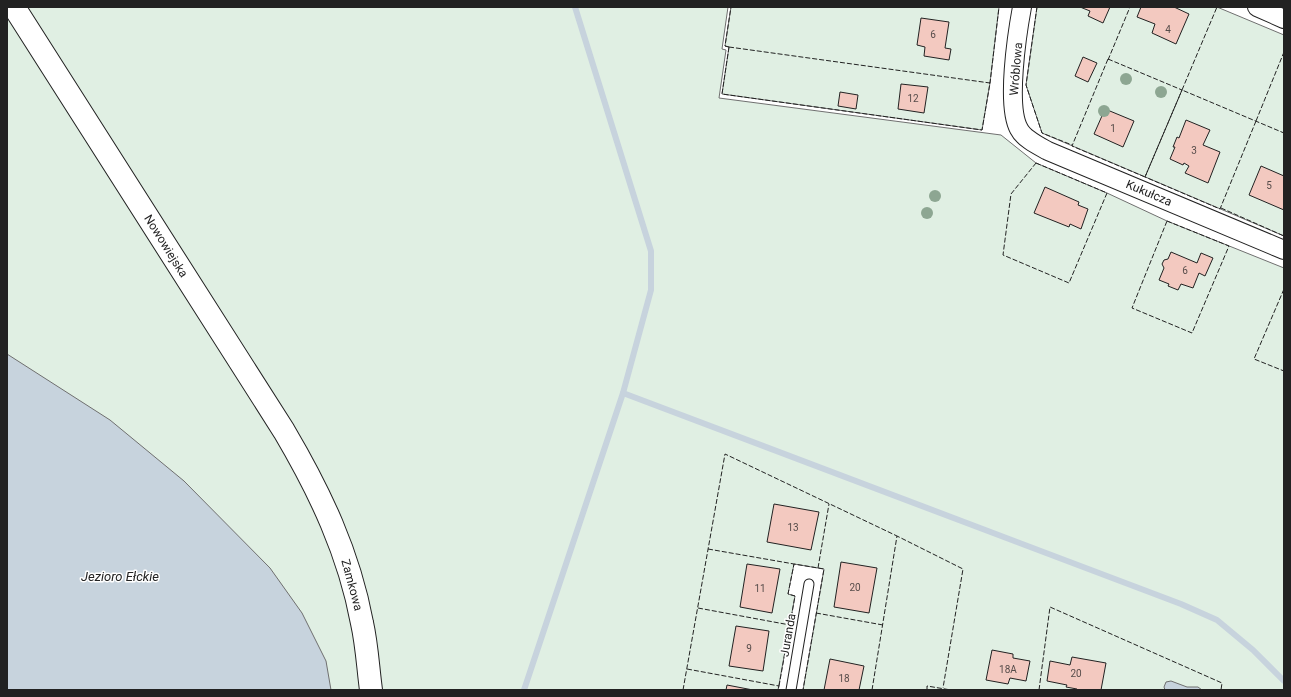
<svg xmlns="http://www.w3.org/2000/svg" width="1291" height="697" font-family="Roboto,sans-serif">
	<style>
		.green { fill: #e0efe3; stroke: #6f6f6f }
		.water { fill: #c7d3dd; stroke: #6f6f6f }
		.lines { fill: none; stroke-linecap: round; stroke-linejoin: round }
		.stream { stroke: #c7d3dd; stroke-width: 6 }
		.building { fill: #f3c9c0; stroke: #222 }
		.lane-casing { stroke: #222; stroke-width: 11 }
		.street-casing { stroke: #222; stroke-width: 20 }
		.secondary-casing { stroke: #222; stroke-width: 24 }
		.lane { stroke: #fff; stroke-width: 9 }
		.street { stroke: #fff; stroke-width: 18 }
		.secondary { stroke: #fff; stroke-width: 22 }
		.fence { stroke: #222; stroke-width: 1; stroke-dasharray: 5 2; stroke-linecap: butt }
		.tree { fill: #8da692 }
		.labels { text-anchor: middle; stroke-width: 3; stroke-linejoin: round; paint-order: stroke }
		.number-label { font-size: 10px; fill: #564c4a }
		.street-label { font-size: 12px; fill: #222; stroke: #fff }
		.water-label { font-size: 13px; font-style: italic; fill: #222; stroke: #fff }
	</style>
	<rect width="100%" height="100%" fill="#fff"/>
	<g class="green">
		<path d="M7,7H728L722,49L726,50L719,98L1001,135L1036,163L1107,193L1167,221L1284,268V690H803L824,569L794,564L788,594L795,596L778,690H192L7,505Z"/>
		<path d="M731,7H999L990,83L982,130L722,94L729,47L725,46Z"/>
		<path d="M1037,7H1217L1284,35V236L1042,133L1026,85Z"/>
	</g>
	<g class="water">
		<path d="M7,354L110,420L184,481L270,568L302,613L326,661L331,690H7Z"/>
		<path d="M1171,681L1187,687H1198L1202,690H1165L1164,687L1166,682Z"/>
	</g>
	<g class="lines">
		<g class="stream">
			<path d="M623,393L1181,604L1217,620L1253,650L1284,681"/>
			<path d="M524,690L623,393L651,290V251L575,7"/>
		</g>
	</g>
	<g class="building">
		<path d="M1080,7H1110L1103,23L1088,16L1090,11Z"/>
		<path d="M1141,7H1174L1189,14L1176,44L1152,33L1155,24L1137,17Z"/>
		<path d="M921,18L949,22L945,48L951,49L949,60L924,56L925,47L917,45Z"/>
		<path d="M1083,57L1097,63L1088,82L1075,76Z"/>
		<path d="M901,84L928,87L924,113L898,109Z"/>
		<path d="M840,92L858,95L856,109L838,106Z"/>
		<path d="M1105,109L1134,121L1123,147L1094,134Z"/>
		<path d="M1186,120L1210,130L1203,145L1220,152L1208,183L1185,173L1189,166L1184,163L1183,165L1170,159L1175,147H1173L1177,137L1179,138Z"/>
		<path d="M1261,166L1284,176V210L1249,195Z"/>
		<path d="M1045,187L1079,202L1078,205L1088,209L1081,229L1070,224L1069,227L1034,213Z"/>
		<path d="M1171,252L1197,263L1201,253L1213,258L1205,276L1199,273L1193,288L1181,284L1178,290L1168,286L1169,284L1159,280L1164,268L1162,264L1164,260L1168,259Z"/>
		<path d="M774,504L819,512L811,550L767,542Z"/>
		<path d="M841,562L877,568L869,613L834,607Z"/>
		<path d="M747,564L780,569L772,613L740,607Z"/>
		<path d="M736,626L769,631L763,671L729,666Z"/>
		<path d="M992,650L1013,654V658L1030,661L1026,681L1010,678L1008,684L986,680Z"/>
		<path d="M1072,657L1106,663L1101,690H1077V689L1066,687L1067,685L1047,681L1050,661L1070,665Z"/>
		<path d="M830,659L864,666L859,690H824Z"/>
		<path d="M727,685L753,690H726Z"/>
	</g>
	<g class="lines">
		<g class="lane-casing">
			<path id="lane" d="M791,690L809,584"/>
		</g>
		<g class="street-casing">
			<g id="street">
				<path d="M1022,7C1017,34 1006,106 1019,129C1024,139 1039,146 1048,151L1284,250"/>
				<path d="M1257,7L1284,19"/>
			</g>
		</g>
		<g class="secondary-casing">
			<path id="secondary" d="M14,7L284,431C320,492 349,553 362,623C367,645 368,668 371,690"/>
		</g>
		<use href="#lane" class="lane"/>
		<use href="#street" class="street"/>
		<use href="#secondary" class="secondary"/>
		<g class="fence">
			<path d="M1037,7L1026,85L1042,133L1072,145"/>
			<path d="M729,47L990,83L982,130L722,94Z"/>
			<path d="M729,47L725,46L731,7"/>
			<path d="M1108,59L1182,90L1145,177L1072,146Z"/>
			<path d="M1108,60L1130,7"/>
			<path d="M989,83H990L999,7"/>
			<path d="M1182,90L1217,7"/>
			<path d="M1256,121L1220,209L1145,177L1182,90L1284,133"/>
			<path d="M1256,121L1284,52"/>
			<path d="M1036,163L1107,193L1069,283L1003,255L1011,194Z"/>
			<path d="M1221,208L1284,236"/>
			<path d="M1167,221L1229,246L1192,333L1132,308Z"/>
			<path d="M1284,289L1254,359L1284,371"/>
			<path d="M708,549L794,564"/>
			<path d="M818,568L829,504"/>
			<path d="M698,608L790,625"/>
			<path d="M816,613L883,625"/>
			<path d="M687,669L779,686L778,690"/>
			<path d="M779,686L795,596L788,594L794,564L824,569L803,690"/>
			<path d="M683,690L725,454L897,536"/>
			<path d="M872,690L897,536L963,569L943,688"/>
			<path d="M927,690V686L951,690"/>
			<path d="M1039,690L1050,607L1222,683L1221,690"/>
		</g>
	</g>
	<g class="tree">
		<circle cx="1126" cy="79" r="6"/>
		<circle cx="1161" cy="92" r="6"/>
		<circle cx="1104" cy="111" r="6"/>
		<circle cx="935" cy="196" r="6"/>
		<circle cx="927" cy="213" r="6"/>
	</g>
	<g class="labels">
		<g class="number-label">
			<text x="1168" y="33">4</text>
			<text x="933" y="38">6</text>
			<text x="913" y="102">12</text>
			<text x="1113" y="132">1</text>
			<text x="1194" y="154">3</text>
			<text x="1269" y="189">5</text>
			<text x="1185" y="274">6</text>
			<text x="793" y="531">13</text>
			<text x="855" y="591">20</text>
			<text x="760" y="592">11</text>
			<text x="749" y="652">9</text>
			<text x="1008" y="673">18A</text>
			<text x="1076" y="677">20</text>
			<text x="844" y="682">18</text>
		</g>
		<g class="street-label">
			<text transform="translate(1016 69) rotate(-85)" y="4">Wróblowa</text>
			<text transform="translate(1149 193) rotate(23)" y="4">Kukułcza</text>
			<text transform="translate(166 246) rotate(58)" y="4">Nowowiejska</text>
			<text transform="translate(352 585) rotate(75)" y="4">Zamkowa</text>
			<text transform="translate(788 635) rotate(-80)" y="4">Juranda</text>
		</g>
		<g class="water-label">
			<text x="120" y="581">Jezioro Ełckie</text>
		</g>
	</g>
	<rect width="1291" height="697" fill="none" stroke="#222222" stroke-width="16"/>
</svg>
